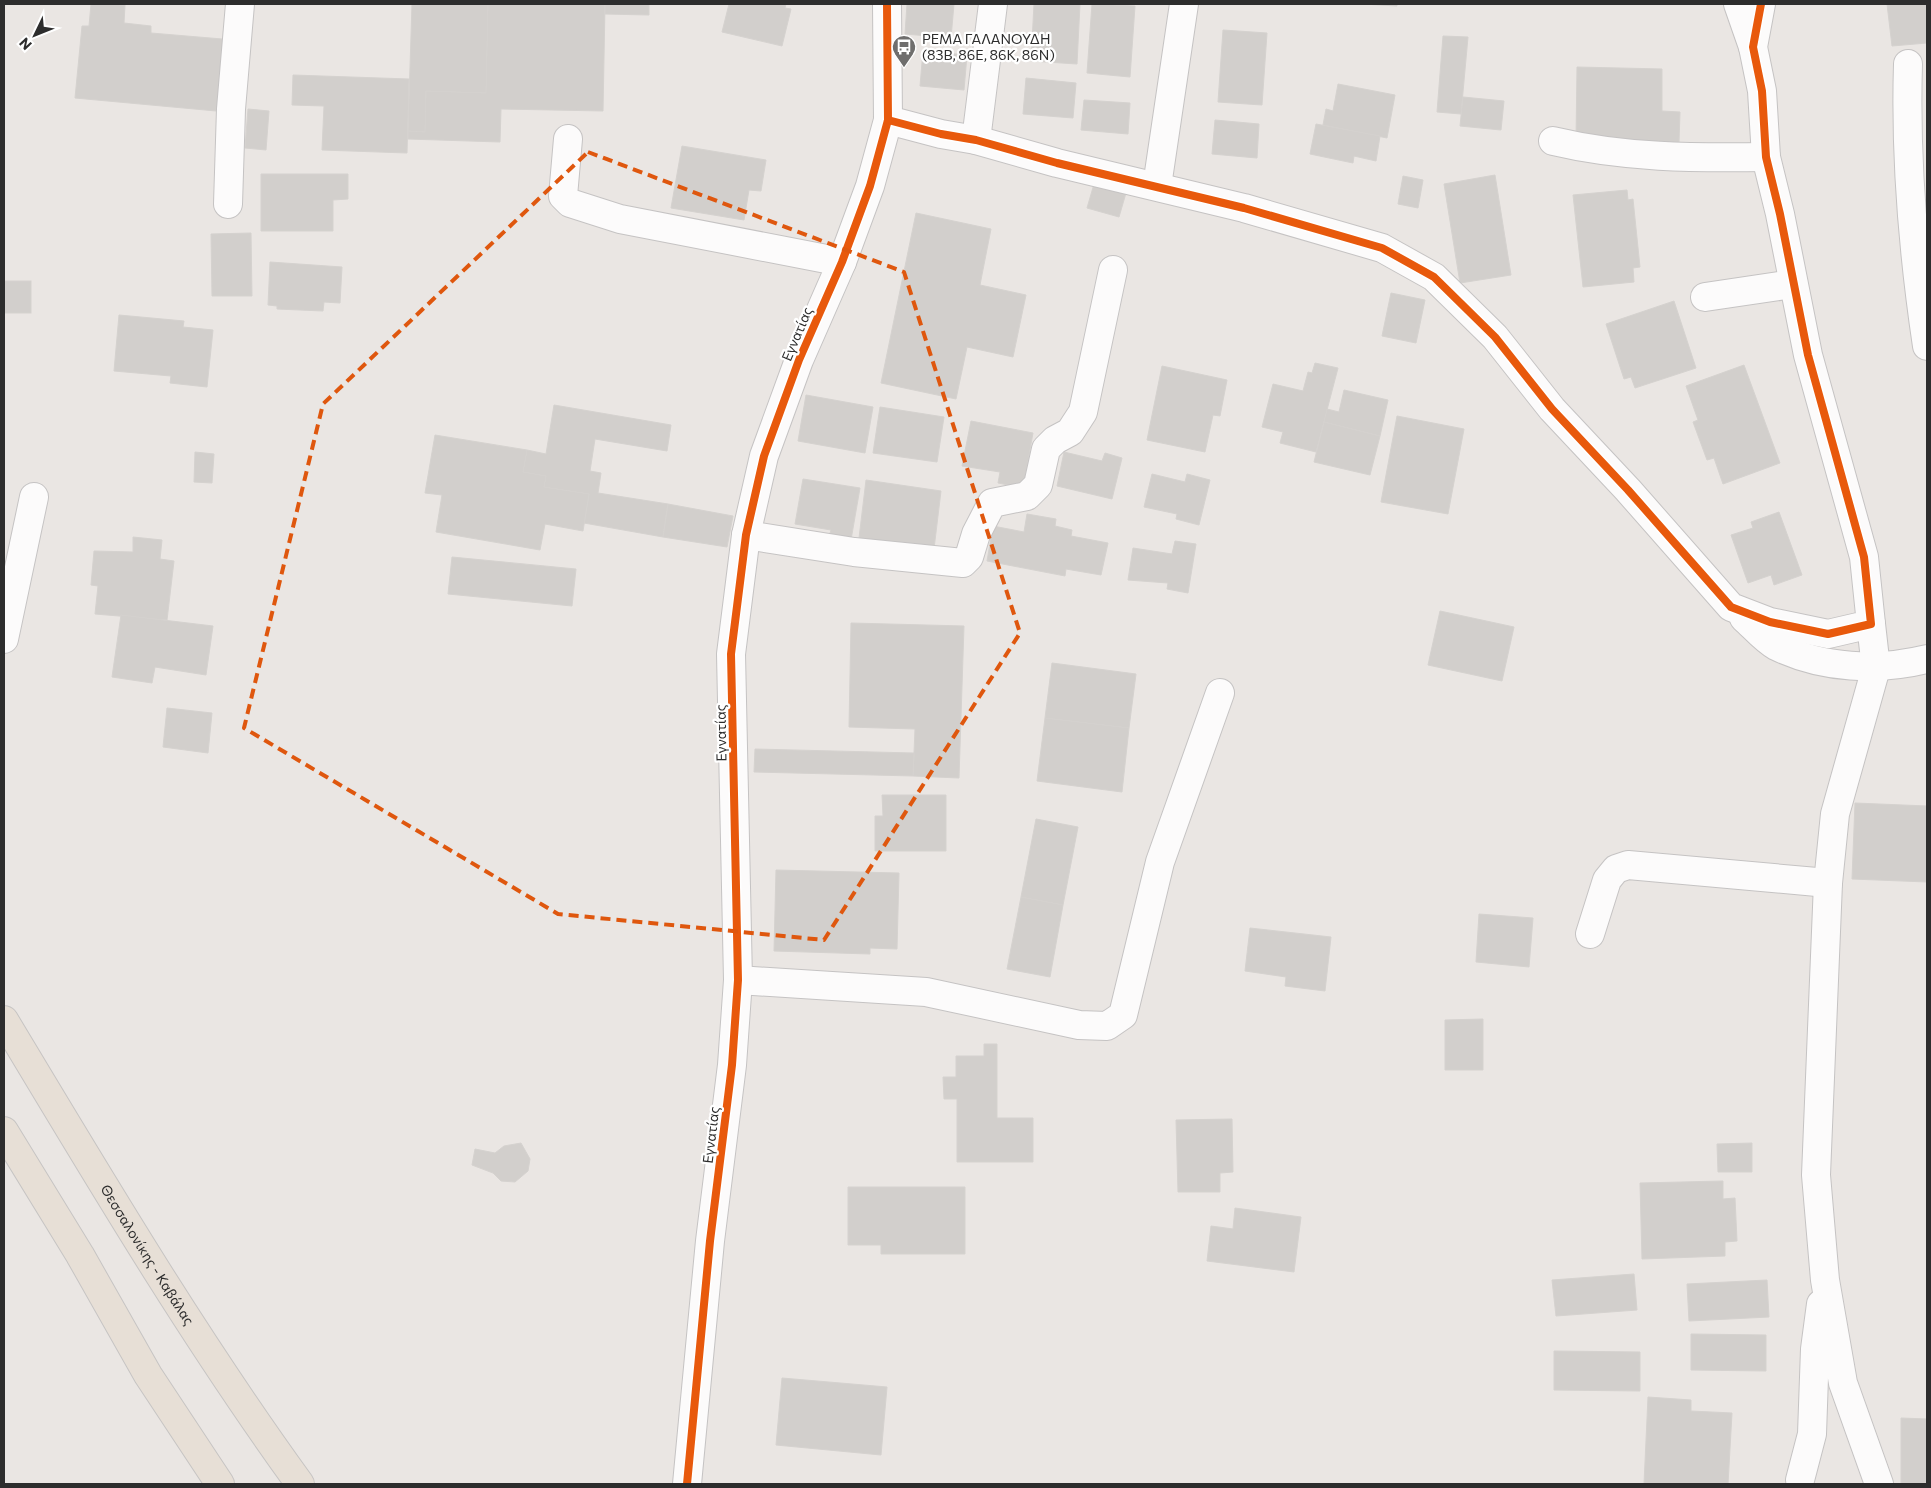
<svg xmlns="http://www.w3.org/2000/svg" width="1931" height="1488" font-family="Commissioner,sans-serif">
	<style>
		.building { fill: #d2cfcc; stroke: #d5d2cf }
		.lines { fill: none; stroke-linecap: round; stroke-linejoin: round }
		.minor-casing { stroke: #c5c3c3; stroke-width: 30 }
		.major-casing { stroke: #c6c4c3; stroke-width: 30 }
		.minor { stroke: #fcfbfb; stroke-width: 28 }
		.major { stroke: #e7dfd6; stroke-width: 28 }
		.cycleway-casing { stroke: #fff; stroke-width: 11 }
		.cycleway { stroke: #e8590c; stroke-width: 8 }
		.marked { fill: none; stroke: #df570e; stroke-width: 4; stroke-dasharray: 10 6; stroke-linejoin: round }
		.labels { text-anchor: middle; stroke-width: 4.5; stroke-linejoin: round; paint-order: stroke }
		.poi-label { font-size: 14px; fill: #2d2d2d; stroke: #fff; text-anchor: start }
		.street-label { font-size: 14px; fill: #2d2d2d; stroke: #fff }
	</style>
	<rect width="100%" height="100%" fill="#eae6e3"/>
	<g class="building">
		<path d="M91,4L125,5L124,23L151,26V33L234,40L227,112L75,98L82,26H89Z"/>
		<path d="M412,4H488L486,93L426,91L425,132L408,131Z"/>
		<path d="M488,4H605L603,111L501,109L500,142L408,139V131L425,132L426,91L486,93Z"/>
		<path d="M605,4H649V15L605,14Z"/>
		<path d="M729,4H786L785,8L791,9L782,46L722,32Z"/>
		<path d="M907,4H954L951,38L905,34Z"/>
		<path d="M1034,4H1080L1077,64L1031,61Z"/>
		<path d="M1092,4L1135,6L1130,77L1087,73Z"/>
		<path d="M1363,4H1397V6Z"/>
		<path d="M1887,4H1927V43L1892,46Z"/>
		<path d="M1223,30L1267,33L1262,105L1218,102Z"/>
		<path d="M1443,36L1468,37L1461,114L1437,112Z"/>
		<path d="M923,51L967,55L964,90L920,86Z"/>
		<path d="M1577,67L1662,69V111L1680,112L1679,142L1576,141Z"/>
		<path d="M293,75L409,79L407,153L322,150L324,106L292,105Z"/>
		<path d="M1026,78L1076,83L1073,118L1023,114Z"/>
		<path d="M1338,84L1395,95L1387,138L1323,125L1326,109L1333,111Z"/>
		<path d="M1463,97L1504,101L1501,130L1460,126Z"/>
		<path d="M1084,100L1130,103L1128,134L1081,130Z"/>
		<path d="M248,109L269,111L266,150L245,148Z"/>
		<path d="M1215,120L1259,124L1257,158L1212,154Z"/>
		<path d="M1316,124L1380,136L1376,161L1354,156L1353,163L1310,154Z"/>
		<path d="M682,146L766,160L761,191L749,190L744,220L671,208Z"/>
		<path d="M261,174H348V199L333,200V231H261Z"/>
		<path d="M1495,175L1511,275L1460,283L1444,184Z"/>
		<path d="M1403,176L1423,180L1418,208L1398,204Z"/>
		<path d="M1094,184L1126,193L1119,217L1087,208Z"/>
		<path d="M1627,190L1628,200L1633,199L1640,267L1633,268L1634,282L1583,287L1573,195Z"/>
		<path d="M916,213L991,229L980,285L1026,295L1013,357L967,347L956,399L881,383Z"/>
		<path d="M251,233L252,296H212L211,234Z"/>
		<path d="M270,262L342,267L340,303L324,302L323,311L277,309V306L268,305Z"/>
		<rect x="4" y="281" width="27" height="32"/>
		<path d="M1391,293L1425,300L1416,343L1382,336Z"/>
		<path d="M1674,301L1696,368L1635,388L1631,377L1624,379L1606,324Z"/>
		<path d="M119,315L184,321L183,327L213,330L207,387L170,383L171,376L114,371Z"/>
		<path d="M1315,363L1338,368L1316,452L1280,443L1283,432L1262,427L1273,384L1303,391L1308,372L1312,373Z"/>
		<path d="M1744,365L1780,463L1723,484L1714,458L1707,460L1693,422L1698,420L1686,386Z"/>
		<path d="M1162,366L1227,380L1220,416L1213,415L1205,452L1147,440Z"/>
		<path d="M1344,390L1388,400L1380,436L1324,422L1327,409L1339,412Z"/>
		<path d="M806,395L873,407L865,453L798,441Z"/>
		<path d="M554,405L671,425L667,451L595,439L590,471L601,473L598,493L668,504L663,537L584,523L589,494L544,487L546,476L523,472L527,450L546,454Z"/>
		<path d="M880,407L944,417L937,462L873,453Z"/>
		<path d="M1397,416L1464,429L1448,514L1381,502Z"/>
		<path d="M971,421L1033,433L1023,488L998,483L1000,472L962,466Z"/>
		<path d="M1324,422L1380,436L1370,475L1314,462Z"/>
		<path d="M435,435L527,450L523,472L546,476L544,487L589,494L583,531L545,524L540,550L436,532L442,495L425,493Z"/>
		<path d="M195,452L214,454L212,483L194,482Z"/>
		<path d="M1064,452L1102,461L1105,453L1122,458L1112,499L1057,486Z"/>
		<path d="M1152,474L1185,482L1187,474L1210,480L1199,525L1176,519L1177,514L1144,507Z"/>
		<path d="M803,479L860,488L851,540L829,536L831,530L795,524Z"/>
		<path d="M866,480L941,491L934,549L859,538Z"/>
		<path d="M668,504L733,516L727,547L663,537Z"/>
		<path d="M1779,512L1802,575L1774,585L1771,575L1748,583L1731,535L1753,528L1751,522Z"/>
		<path d="M1027,514L1056,519L1055,526L1072,530L1071,536L1108,543L1101,575L1066,569L1065,576L987,561L993,526L1024,532Z"/>
		<path d="M133,537L162,540L160,559L174,561L167,620L95,614L98,586L91,585L94,551L133,552Z"/>
		<path d="M1175,541L1196,544L1188,593L1167,589L1168,583L1128,580L1133,548L1172,554Z"/>
		<path d="M452,557L576,569L572,606L448,594Z"/>
		<path d="M1440,611L1514,627L1502,681L1428,665Z"/>
		<path d="M121,615L213,626L206,675L155,667L152,683L112,677Z"/>
		<path d="M851,623L964,626L959,778L913,776L915,729L849,727Z"/>
		<path d="M1052,663L1136,674L1129,728L1045,718Z"/>
		<path d="M167,708L212,713L208,753L163,747Z"/>
		<path d="M1045,718L1129,728L1122,792L1037,781Z"/>
		<path d="M755,749L914,753L913,776L754,772Z"/>
		<path d="M882,795H946V851H875V816H883Z"/>
		<path d="M1855,803L1927,806V882L1852,879Z"/>
		<path d="M1036,819L1078,827L1063,905L1021,897Z"/>
		<path d="M776,870L899,873L897,949L870,948V954L774,951Z"/>
		<path d="M1021,897L1063,905L1050,977L1007,969Z"/>
		<path d="M1479,914L1533,918L1529,967L1476,962Z"/>
		<path d="M1250,928L1331,937L1325,991L1285,986L1286,977L1245,971Z"/>
		<path d="M1483,1019V1070H1445V1020Z"/>
		<path d="M984,1044H997V1118H1033V1162H957V1099H944L943,1077H956V1056H984Z"/>
		<path d="M1232,1119L1233,1172L1220,1173V1192H1178L1176,1120Z"/>
		<path d="M521,1143L530,1159L528,1171L515,1182L501,1181L493,1173L472,1165L475,1149L495,1153L504,1146Z"/>
		<path d="M1752,1143V1172H1718L1717,1144Z"/>
		<path d="M1723,1181V1199L1735,1198L1737,1241L1725,1242V1256L1642,1259L1640,1183Z"/>
		<path d="M848,1187H965V1254H881V1245H848Z"/>
		<path d="M1235,1208L1301,1217L1294,1272L1207,1261L1211,1226L1233,1229Z"/>
		<path d="M1634,1274L1637,1310L1556,1316L1552,1280Z"/>
		<path d="M1767,1280L1769,1317L1689,1321L1687,1284Z"/>
		<path d="M1691,1334L1766,1335V1371L1691,1370Z"/>
		<path d="M1554,1351L1640,1352V1391L1554,1390Z"/>
		<path d="M782,1378L887,1387L881,1455L776,1445Z"/>
		<path d="M1648,1397L1691,1400V1411L1732,1413L1728,1484H1644Z"/>
		<path d="M1901,1418L1927,1419V1484H1901Z"/>
	</g>
	<g class="lines">
		<g class="minor-casing">
			<g id="minor">
				<path d="M1738,4L1753,47"/>
				<path d="M1908,64C1905,159 1913,252 1927,346"/>
				<path d="M888,120L941,134L976,140L1057,163L1244,208L1382,248L1434,277L1495,337L1552,409L1628,490L1731,607L1770,622L1828,634L1871,624L1864,557L1808,355L1780,214L1766,157L1762,91L1753,47L1761,4"/>
				<path d="M568,139L563,196L570,203L620,219L842,262"/>
				<path d="M976,140L993,4"/>
				<path d="M1553,141C1624,158 1694,158 1766,157"/>
				<path d="M1157,186L1184,4"/>
				<path d="M228,204L231,109L240,4"/>
				<path d="M1705,297L1793,284"/>
				<path d="M746,535L854,552L963,563L969,557L976,534L992,503L1027,496L1038,485L1046,449L1055,440L1070,432L1083,412L1113,270"/>
				<path d="M1744,618C1754,627 1765,640 1776,646C1823,669 1878,671 1927,659"/>
				<path d="M1871,624L1876,668L1835,814L1828,883L1816,1175L1825,1280L1843,1383L1879,1484"/>
				<path d="M4,639L34,497"/>
				<path d="M1590,934L1607,880L1616,869L1628,865L1828,883"/>
				<path d="M738,980L926,992L1079,1025L1107,1026L1123,1015L1160,862L1220,693"/>
				<path d="M1800,1480L1812,1434L1815,1349L1821,1304"/>
				<path d="M687,1484L710,1241L732,1065L738,980L731,654L746,535L764,456L799,360L842,262L870,186L888,120L887,4"/>
			</g>
		</g>
		<g class="major-casing">
			<g id="major">
				<path id="s1" d="M4,1020C99,1178 192,1335 300,1484"/>
				<path d="M4,1131L80,1255L148,1375L220,1484"/>
			</g>
		</g>
		<use href="#minor" class="minor"/>
		<use href="#major" class="major"/>
		<g class="cycleway-casing">
			<g id="cycleway">
				<path d="M888,120L941,134L976,140L1057,163L1244,208L1382,248L1434,277L1495,337L1552,409L1628,490L1731,607L1770,622L1828,634L1871,624L1864,557L1808,355L1780,214L1766,157L1762,91L1753,47L1761,4"/>
				<path d="M687,1484L710,1241L732,1065L738,980L731,654L746,535L764,456L799,360L842,262L870,186L888,120L887,4"/>
			</g>
		</g>
		<use href="#cycleway" class="cycleway"/>
	</g>
	<path class="marked" d="M588,152L904,272L1020,633L824,940L558,914L244,728L323,404Z"/>
	<defs>
		<g id="bus-pin" transform="scale(1.25)"><path d="M0 17L-7.5 6A9.5 9.5 0 1 1 7.5 6Z" fill="#6f6e6d" stroke="#fff"/><path d="M-5-6H5V4H4V6H2V4H-2V6H-4V4H-5ZM-3.5-4V0h7V-4ZM-3.5 1.2v1.5H-2V1.2ZM2 1.2v1.5H3.5V1.2Z" fill="#fff"/></g>
	</defs>
	<g fill-rule="evenodd">
		<use href="#bus-pin" x="904" y="47"/>
	</g>
	<g class="labels">
		<g class="poi-label">
			<text x="922" y="44">ΡΕΜΑ ΓΑΛΑΝΟΥΔΗ<tspan x="922" dy="16">(83Β, 86Ε, 86Κ, 86Ν)</tspan></text>
		</g>
		<g class="street-label">
			<text transform="translate(797 334) rotate(-67)" y="5">Εγνατίας</text>
			<text transform="translate(721 733) rotate(-91)" y="5">Εγνατίας</text>
			<text transform="translate(711 1135) rotate(-83)" y="5">Εγνατίας</text>
			<text dy="5" stroke="none"><textPath href="#s1" startOffset="275">Θεσσαλονίκης - Καβάλας</textPath></text>
		</g>
	</g>
	<rect width="1931" height="1488" fill="none" stroke="#2d2d2d" stroke-width="10"/>
	<g transform="translate(35 35) rotate(227)" stroke="#ffffff" stroke-width="4" paint-order="stroke">
	<path d="M0-4L9 19L0 12L-9 19Z" fill="#2d2d2d"/>
	<text y="-8" font-size="14" font-weight="bold" text-anchor="middle" fill="#2d2d2d">N</text>
	</g>
</svg>
